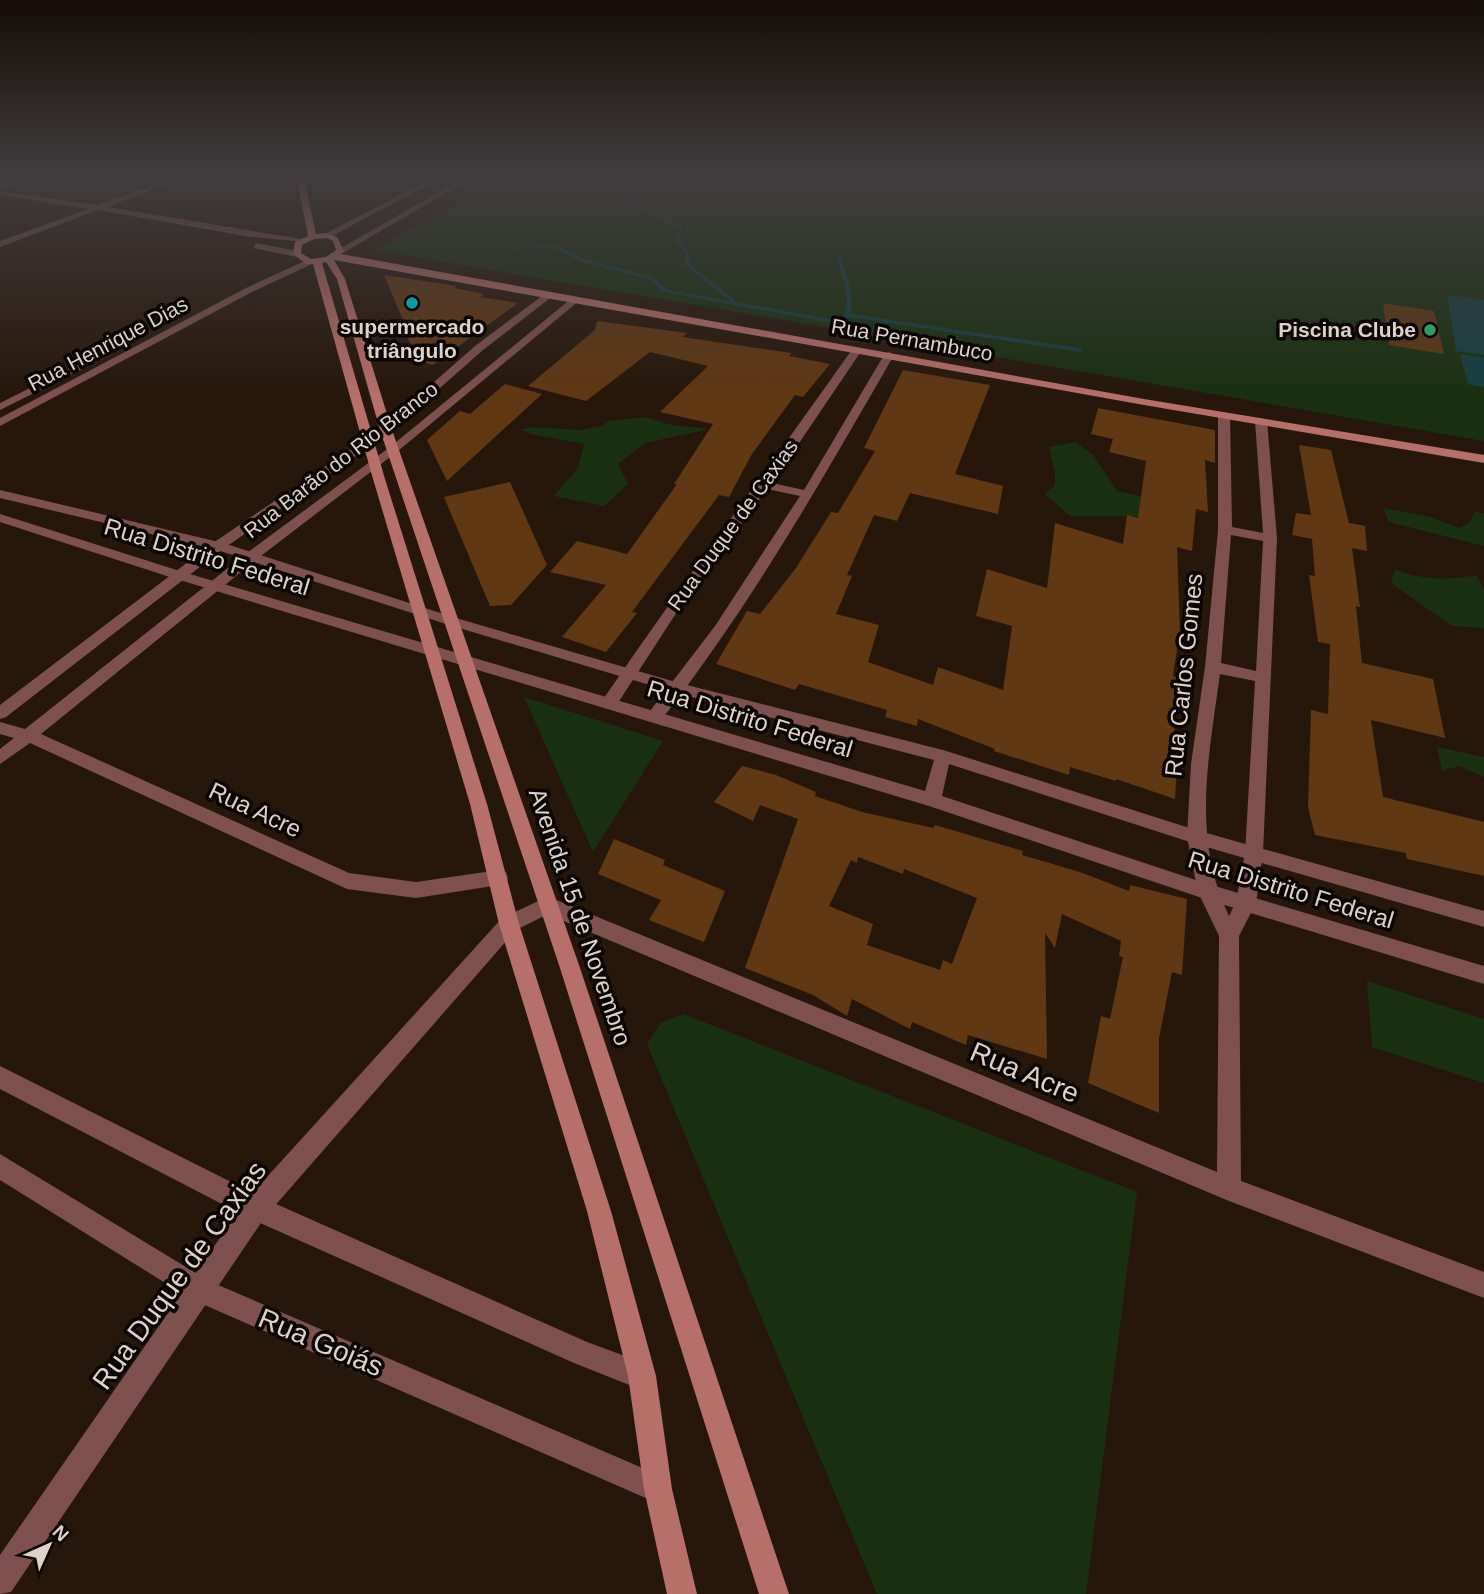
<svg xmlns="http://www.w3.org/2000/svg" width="1484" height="1594" font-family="Helvetica,sans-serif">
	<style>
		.green { fill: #193110 }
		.water { fill: #163f41 }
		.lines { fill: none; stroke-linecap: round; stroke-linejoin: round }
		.stream { fill: #163f41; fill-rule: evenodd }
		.building { fill: #603813; fill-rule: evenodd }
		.minor { fill: #7e514e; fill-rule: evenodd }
		.tertiary { fill: #7e514e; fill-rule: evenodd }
		.secondary { fill: #b76f6a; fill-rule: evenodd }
		.culture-dot { fill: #0f9aa8; stroke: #0a0502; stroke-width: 2.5 }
		.leisure-dot { fill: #2e9e5b; stroke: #0a0502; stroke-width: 2.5 }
		.labels { text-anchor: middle; stroke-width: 7; stroke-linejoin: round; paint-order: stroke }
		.far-poi-label { font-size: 21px; font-weight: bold; fill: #ddd2ca; stroke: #0a0502 }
		.far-street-label { font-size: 21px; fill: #ddd2ca; stroke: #0a0502 }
		.street-label { font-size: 24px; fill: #ddd2ca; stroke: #0a0502 }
		.near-street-label { font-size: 28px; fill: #ddd2ca; stroke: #0a0502 }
	</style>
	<rect width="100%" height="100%" fill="#27170a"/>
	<g class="green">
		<path d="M510,174H1484V441L859,333L864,326L853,324L848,331L374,250Z"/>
		<path d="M645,417L672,425L710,429L645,443L618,464L628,484L604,506L554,496L578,468L584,444L531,434L521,430L532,427L581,430L601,426L609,421Z"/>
		<path d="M1075,442L1093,455L1117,491L1168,502L1173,517L1070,516L1045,494L1055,485V473L1049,447Z"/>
		<path d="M1383,508L1431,517L1459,528L1469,523L1475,512L1484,513V546L1389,522Z"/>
		<path d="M1395,570C1423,580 1448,580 1477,575L1484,590V628L1452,626L1391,583Z"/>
		<path d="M524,697L663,741L593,852Z"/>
		<path d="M1437,747L1484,757V777L1459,766L1442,771Z"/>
		<path d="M1367,981L1484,1019V1083L1372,1047Z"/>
		<path d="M683,1014L1137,1192L1086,1594H877L647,1044L661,1023Z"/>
	</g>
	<g class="water">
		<path d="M1447,295L1484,300V355L1456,351Z"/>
		<path d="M1460,354L1484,358V387L1468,384Z"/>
	</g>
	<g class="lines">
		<path class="stream" d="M621,200L645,207L682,226L679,239L689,253L690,265L735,300V302L841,321C853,301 843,279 837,259L839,258L841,259C847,277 855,295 850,314L1080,348L1083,350L1080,352L849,317L845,324L843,325L664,292L648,279L577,260L555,248L512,249L510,248L512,247L558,246L581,258L652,277L668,290L730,301L686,266L685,253L675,239L678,228L641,209L620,202Z"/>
	</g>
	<g class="building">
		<path d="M384,275L457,286L454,288L484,294L480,297L518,303L433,365L417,360L408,339L410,337Z"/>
		<path d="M1383,303L1434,311L1444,354L1389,345Z"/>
		<path d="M597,321L687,333L682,337L792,353L789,356L830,364L803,397L795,395L752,454L729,497L719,495L632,612L637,613L606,652L562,637L606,585L550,572L577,541L627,554L677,484H674L713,424L660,412L708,366L650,352L586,401L528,386L595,330Z"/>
		<path d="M903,370L990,385L955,474L1003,486L998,514L910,493L897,521L874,515L847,575L852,576L836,614L879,625L868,662L933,685L938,667L1003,690L1012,626L976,616L987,569L1047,588L1055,523L1123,544L1127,515L1138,518L1146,461L1109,452L1113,439L1091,434L1098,408L1215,430V463L1205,460L1208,512L1196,509L1192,551L1177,547L1180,631L1173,676L1178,677L1174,735L1179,736L1175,799L1116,779V781L1070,767L1069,775L994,751L995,749L918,719L917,726L885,717L887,710L799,684L795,690L716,664L747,611L760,614L796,568L831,512L838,513L875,451L864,448Z"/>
		<path d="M505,384L542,394L447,481L427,440L460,411L470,414Z"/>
		<path d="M1299,445L1331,450L1349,523L1365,526L1367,551L1352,548L1360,607L1356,606L1362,663L1433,679L1445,738L1371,720L1383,797L1484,822V876L1407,859L1406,853L1315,835L1308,807L1311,710L1328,714L1330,644L1318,642L1309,575L1315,576L1312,539L1292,535L1296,513L1311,515Z"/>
		<path d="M510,482L547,565L511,605L490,606L444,497Z"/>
		<path d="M742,766L776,775L816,792L815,796L862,812L933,828L935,825L1023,851L1022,855L1080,872L1129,891L1130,885L1187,899L1182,975L1172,972L1159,1038V1113L1088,1083L1101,1016L1110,1019L1123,957L1119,956L1121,941L1062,914L1055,948L1045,933L1047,1059L968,1035L966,1045L912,1022L910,1029L852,999L847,1016L813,995L745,968L798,819L760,805L753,821L714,802ZM858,857L903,874L904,869L977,898L952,964L943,960L940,970L867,945L873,924L829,906L851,860L857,863Z"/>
		<path d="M614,839L665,860L663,865L725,891L704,942L649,920L661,900L598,874Z"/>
	</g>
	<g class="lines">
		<g class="minor">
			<path d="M36,174H46L0,190V186Z"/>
			<path d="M183,174H193L108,207L307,240L303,242L245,236L98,210L0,247V241L88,209L0,195V191L97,205Z"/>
			<path d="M256,243L297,251L301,254L297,257L253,248Z"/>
			<path d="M546,293L554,295L483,350L390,432L223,549L6,717L0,719V705L213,543L382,428L475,346Z"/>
			<path d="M572,298L580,300L398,451L257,559L41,734L349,873L416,882L499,870L506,872L508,878L506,884L416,898L347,889L30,743L0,764V749L14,738L0,734V722L25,729L247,553L390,447Z"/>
			<path d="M853,348L862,350L772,483L804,490L884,355L889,352L894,355C822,480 751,605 662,719H650L648,715L650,711L715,626L800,496L767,489L682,604L616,706H604L602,702L604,698C685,579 771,465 853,348Z"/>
			<path d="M1224,412L1230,415L1232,527L1263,533L1255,421L1261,418L1267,421L1277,538L1263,853L1256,903L1239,936L1241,1181L1484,1272V1298L1229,1201L540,911L537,905L540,899L547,897L554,899L1217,1172L1219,936L1198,892L1187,837L1191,764L1205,667L1218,530V415ZM1231,535L1263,541L1256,671L1221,663ZM1220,674L1255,681L1245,853L1236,902L1229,916C1191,838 1209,756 1220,674Z"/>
			<path d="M0,1066L265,1199L587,1342L652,1366L656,1376L652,1386L642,1390L574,1363L247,1217L0,1089Z"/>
			<path d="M0,1154L209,1281L668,1479L672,1489L668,1499L658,1503L648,1499L191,1299L0,1180Z"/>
		</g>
		<g class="tertiary">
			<path d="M440,174H449L330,237L323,235Z"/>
			<path d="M470,174H479L343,253L336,251Z"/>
			<path d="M309,259L312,264L252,292L0,426V418L246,288Z"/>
			<path d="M108,349L113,352L112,354L0,410V403Z"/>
			<path d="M0,490L223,543L456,618L679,683L943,750L1196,830L1484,911V927L1196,844L949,764L942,796L1208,884L1484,966V984L1208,900L929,806L173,578L0,522V514L183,572L925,791L934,760L673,692L446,624L214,549L0,498Z"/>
			<path d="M547,897L554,899L557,905L554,911L516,930L265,1217L11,1592L0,1594V1555L247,1199L502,918Z"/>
		</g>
		<path class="secondary" d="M296,174H303L316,234L327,233L337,237L344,251L341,254L1144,399L1484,455V463L1144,405L334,260L345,279L392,430L579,965L789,1594H759L559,965L380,430L337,279L326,262L322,263L385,479L487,804L519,924L611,1211L656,1376L672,1489L697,1594H667L644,1489L628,1376L587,1211L499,924L470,804L373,479L313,264H306L293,254L295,242L308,236ZM327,238L333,241L336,250L326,257L311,259L301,253L302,245L314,239Z"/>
	</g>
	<linearGradient id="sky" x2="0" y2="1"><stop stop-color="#150d06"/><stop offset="0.44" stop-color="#413c3e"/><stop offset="1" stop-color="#413c3e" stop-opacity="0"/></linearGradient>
	<rect width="1484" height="397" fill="url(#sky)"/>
	<circle class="culture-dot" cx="412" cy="303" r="7"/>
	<circle class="leisure-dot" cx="1430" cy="330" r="7"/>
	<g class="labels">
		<g class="far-poi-label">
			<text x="412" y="334">supermercado<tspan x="412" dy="24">triângulo</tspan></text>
			<text x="1416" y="337" text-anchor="end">Piscina Clube</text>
		</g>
		<g class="far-street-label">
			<text transform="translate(912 340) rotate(10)" y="7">Rua Pernambuco</text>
			<text transform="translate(108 344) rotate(-28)" y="7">Rua Henrique Dias</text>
			<text transform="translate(341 460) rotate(-38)" y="7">Rua Barão do Rio Branco</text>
			<text transform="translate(733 525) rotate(-54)" y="7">Rua Duque de Caxias</text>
		</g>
		<g class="street-label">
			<text transform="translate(207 557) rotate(17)" y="8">Rua Distrito Federal</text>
			<text transform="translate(1184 675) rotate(-84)" y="8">Rua Carlos Gomes</text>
			<text transform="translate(750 719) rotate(17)" y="8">Rua Distrito Federal</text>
			<text transform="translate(255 810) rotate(25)" y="8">Rua Acre</text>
			<text transform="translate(1291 890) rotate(17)" y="8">Rua Distrito Federal</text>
			<text transform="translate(580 917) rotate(71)" y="8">Avenida 15 de Novembro</text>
		</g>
		<g class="near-street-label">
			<text transform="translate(1025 1072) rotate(23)" y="10">Rua Acre</text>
			<text transform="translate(179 1275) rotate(-54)" y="10">Rua Duque de Caxias</text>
			<text transform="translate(321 1342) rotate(23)" y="10">Rua Goiás</text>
		</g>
	</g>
	<g transform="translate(49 1545) rotate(45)" stroke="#0a0502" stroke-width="5" paint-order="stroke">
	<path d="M0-5L12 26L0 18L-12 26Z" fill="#ddd2ca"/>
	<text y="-10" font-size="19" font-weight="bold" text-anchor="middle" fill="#ddd2ca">N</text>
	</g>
</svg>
